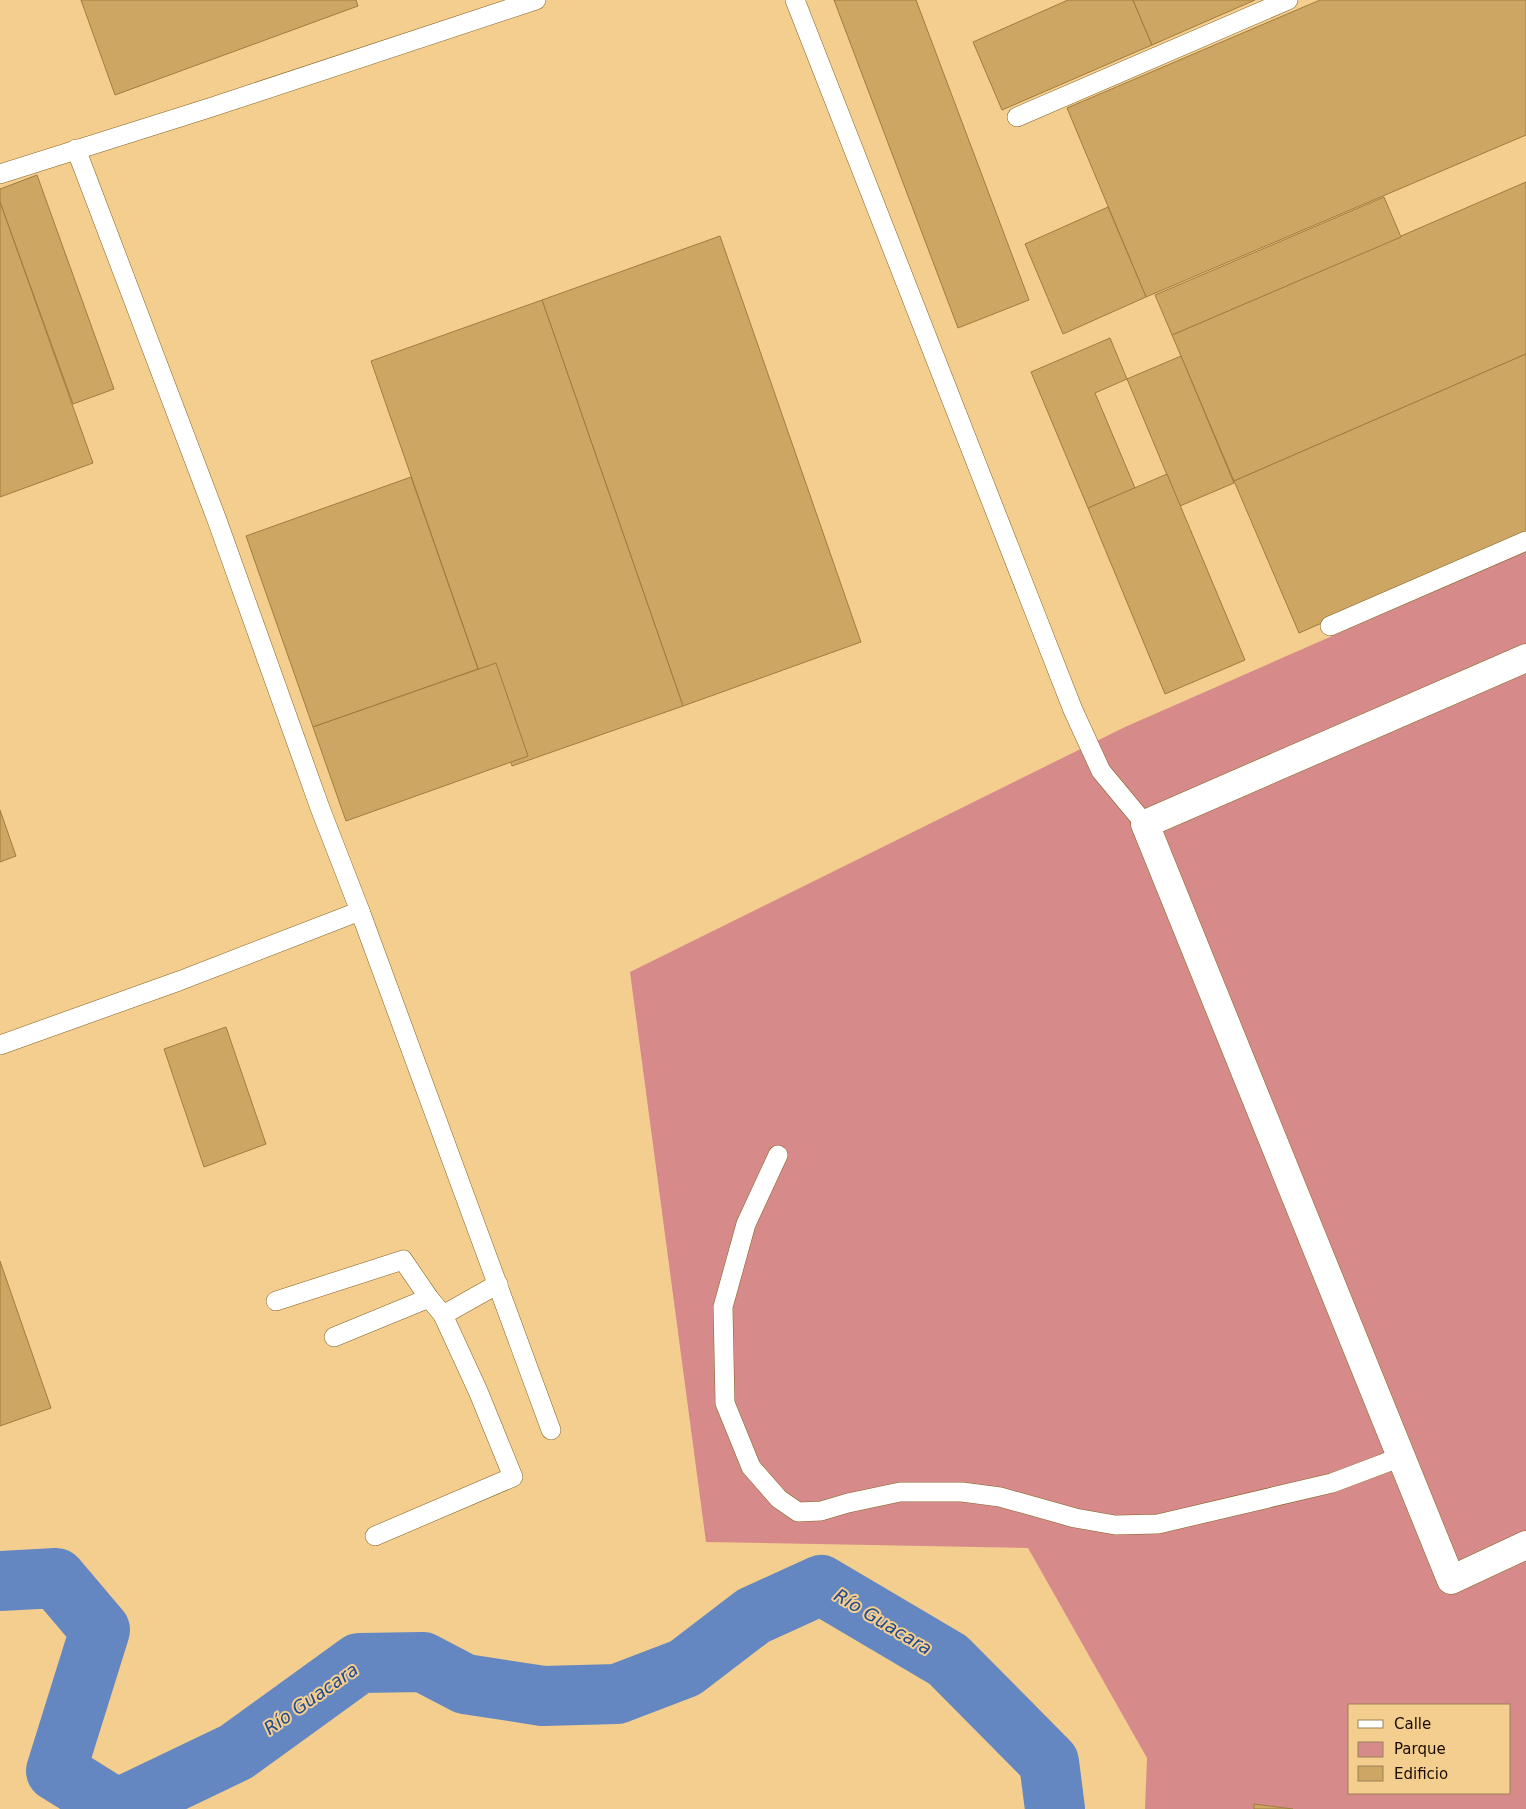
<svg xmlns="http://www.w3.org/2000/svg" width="1526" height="1809" font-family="'DejaVu Sans',sans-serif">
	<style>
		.green { fill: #d68b8a; fill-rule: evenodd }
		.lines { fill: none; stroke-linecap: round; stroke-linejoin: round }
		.river { stroke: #6487c1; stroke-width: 60 }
		.building { fill: #cca662; stroke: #9f7d3f }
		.lane-casing { stroke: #856323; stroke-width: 20 }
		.street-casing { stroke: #856323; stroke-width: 29 }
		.lane { stroke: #fff; stroke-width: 19 }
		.street { stroke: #fff; stroke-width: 28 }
		.labels { text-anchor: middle; stroke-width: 4; stroke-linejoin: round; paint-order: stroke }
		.water-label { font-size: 18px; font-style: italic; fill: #204991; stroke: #f3ce8f }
	</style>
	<rect width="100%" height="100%" fill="#f3ce8f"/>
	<path class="green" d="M1526,551V1809H1145L1147,1758L1028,1548L706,1542L630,972L1125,727ZM1350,1705H1510V1793H1350Z"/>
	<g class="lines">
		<path class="river" d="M0,1581L56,1578L100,1630L56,1771L117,1809L236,1752L359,1663L423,1662L465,1684L543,1696L617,1694L685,1668L753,1616L821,1585L948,1660L1049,1762L1055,1809"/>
	</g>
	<g class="building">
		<path d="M81,0H356L358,6L115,95Z"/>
		<path d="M834,0H916L1029,300L958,328Z"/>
		<path d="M1068,0H1133L1152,45L1002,110L973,42Z"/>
		<path d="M1133,0H1255L1152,45Z"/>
		<path d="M1320,0H1526V135L1146,297L1067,108Z"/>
		<path d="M37,175L114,389L73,404L0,202V189Z"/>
		<path d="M1526,182V354L1234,481L1172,335Z"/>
		<path d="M1384,197L1401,237L1172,335L1155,295Z"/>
		<path d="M0,202L93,463L0,497Z"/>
		<path d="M1108,207L1146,297L1063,334L1025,244Z"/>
		<path d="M720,236L861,642L683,706L542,300Z"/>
		<path d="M542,300L683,706L512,766L371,361Z"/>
		<path d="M1110,338L1127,379L1095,393L1135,488L1088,508L1031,372Z"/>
		<path d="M1526,354V534L1299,633L1234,481Z"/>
		<path d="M1181,356L1234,483L1180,506L1127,379Z"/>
		<path d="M1167,474L1245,660L1165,694L1088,508Z"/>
		<path d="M411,477L478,669L313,727L246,536Z"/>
		<path d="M496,663L528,756L346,821L313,727Z"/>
		<path d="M0,810L16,856L0,862Z"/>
		<path d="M226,1027L266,1144L204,1167L164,1049Z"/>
		<path d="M0,1261L51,1408L0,1426Z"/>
		<path d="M1254,1804L1293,1809H1254Z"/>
	</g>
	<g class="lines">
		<g class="lane-casing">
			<g id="lane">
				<path d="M795,0L1073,710L1101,771L1145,824"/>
				<path d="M1017,117L1288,0"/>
				<path d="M76,149L217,520L320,808L360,911"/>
				<path d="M0,174L209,108L536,0"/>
				<path d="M1330,626L1526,541"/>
				<path d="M0,1045L179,981L360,911L551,1430"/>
				<path d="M778,1155L746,1224L723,1307L725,1403L751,1467L779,1499L798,1512L821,1511L848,1503L900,1492H962L1000,1497L1075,1518L1115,1525L1158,1524L1332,1483L1401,1457"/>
				<path d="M276,1301L403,1260L429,1298L443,1315"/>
				<path d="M334,1337L429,1298"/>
				<path d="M375,1536L513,1477L478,1391L443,1315L498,1284"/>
			</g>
		</g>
		<g class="street-casing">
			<path id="street" d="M1526,658L1145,824L1451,1580L1526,1545"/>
		</g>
		<use href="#lane" class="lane"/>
		<use href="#street" class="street"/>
	</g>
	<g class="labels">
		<g class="water-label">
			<text transform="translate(883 1622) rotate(31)" y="6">Río Guacara</text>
			<text transform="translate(311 1699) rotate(-35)" y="6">Río Guacara</text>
		</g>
	</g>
	<rect x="1348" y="1704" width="162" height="90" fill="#f3ce8f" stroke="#9b8056"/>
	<rect x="1358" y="1720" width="25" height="8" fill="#ffffff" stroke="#9b8056"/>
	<text x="1394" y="1729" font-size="15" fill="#180b00">Calle</text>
	<rect x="1358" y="1742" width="25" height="15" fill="#d68b8a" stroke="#9b8056"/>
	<text x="1394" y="1754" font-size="15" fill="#180b00">Parque</text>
	<rect x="1358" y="1766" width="25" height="15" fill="#cca662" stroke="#9b8056"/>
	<text x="1394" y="1779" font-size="15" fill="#180b00">Edificio</text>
</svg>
